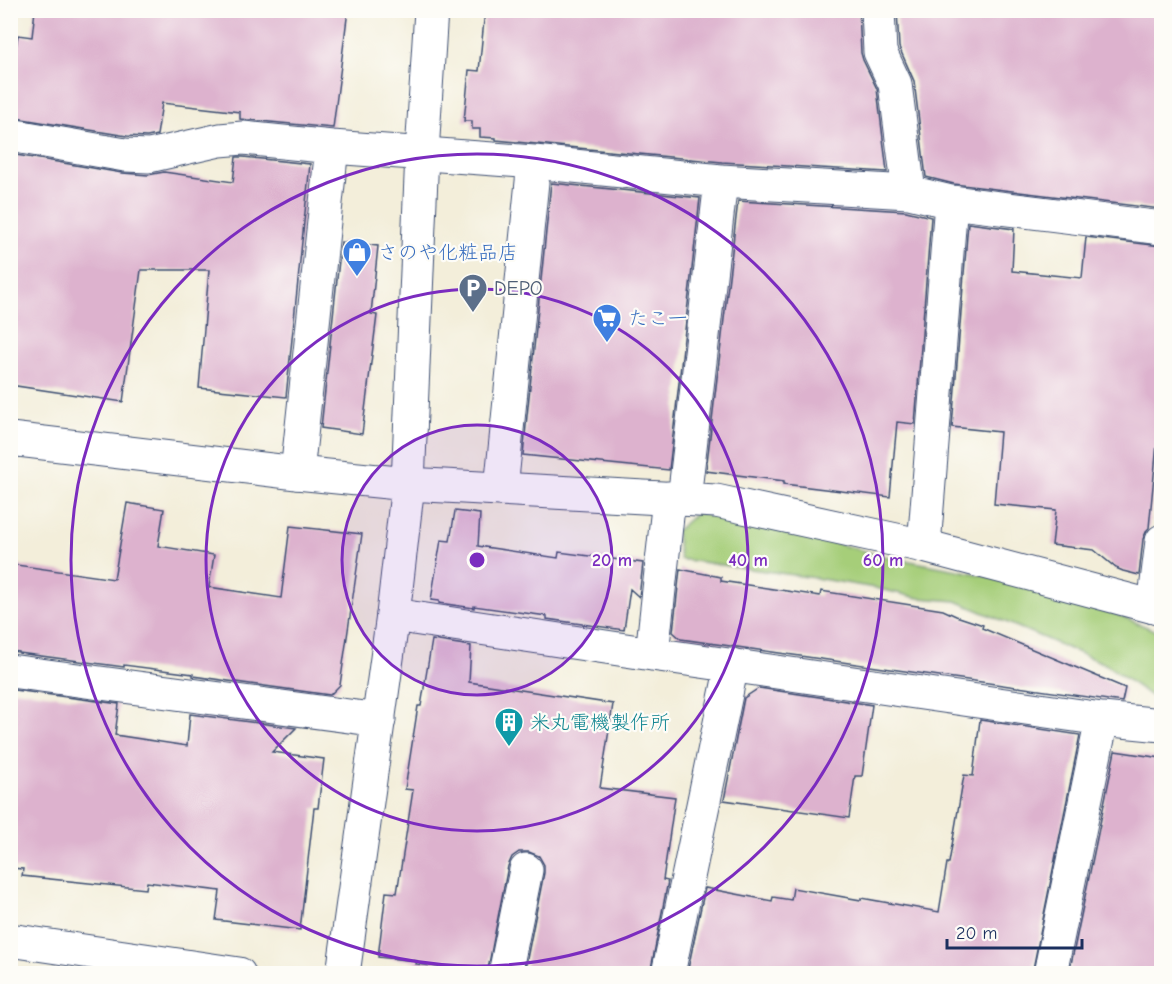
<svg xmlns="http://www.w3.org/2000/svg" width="1172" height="984" font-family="'Comic Neue','Klee One',sans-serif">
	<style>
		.green { fill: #a6ce79; stroke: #607e6c; stroke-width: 1.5 }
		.building { fill: #ddb2ce }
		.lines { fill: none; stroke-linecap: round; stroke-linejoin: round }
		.minor-casing { stroke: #3b4c71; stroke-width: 35 }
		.tertiary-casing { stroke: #3b4c71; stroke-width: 35 }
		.minor { stroke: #fff; stroke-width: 33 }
		.tertiary { stroke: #fff; stroke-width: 33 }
		.ring { fill: none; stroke: #7b2cbf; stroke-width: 3 }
		.labels { text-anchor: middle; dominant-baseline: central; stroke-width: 4.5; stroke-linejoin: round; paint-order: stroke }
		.shop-label { font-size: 20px; fill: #366cbe; stroke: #fdfcf7; text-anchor: start }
		.service-label { font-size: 20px; fill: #4e5e75; stroke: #fdfcf7; text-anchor: start }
		.culture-label { font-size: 20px; fill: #0d838f; stroke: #fdfcf7; text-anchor: start }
		.centre { fill: #7b2cbf; stroke: #fdfcf7; stroke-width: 3 }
		.ring-label { font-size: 18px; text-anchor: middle; font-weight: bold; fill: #7b2cbf; stroke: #fdfcf7; stroke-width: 4.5; stroke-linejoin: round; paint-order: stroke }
	</style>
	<rect width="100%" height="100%" fill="#fdfcf7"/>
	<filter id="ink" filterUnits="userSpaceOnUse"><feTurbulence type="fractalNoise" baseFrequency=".0167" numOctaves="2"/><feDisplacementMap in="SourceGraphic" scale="12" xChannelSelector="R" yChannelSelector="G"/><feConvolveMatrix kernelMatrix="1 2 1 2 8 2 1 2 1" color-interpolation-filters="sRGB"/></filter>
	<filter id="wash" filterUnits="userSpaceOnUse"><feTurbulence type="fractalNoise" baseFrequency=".008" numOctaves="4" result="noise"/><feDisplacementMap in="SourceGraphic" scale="24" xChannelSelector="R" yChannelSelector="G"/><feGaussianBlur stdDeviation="1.35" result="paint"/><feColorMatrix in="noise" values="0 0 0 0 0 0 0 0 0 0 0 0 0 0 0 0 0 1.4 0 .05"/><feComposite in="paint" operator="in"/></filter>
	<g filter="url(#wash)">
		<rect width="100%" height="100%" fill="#f3eeda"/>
		<!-- green -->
		<path class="green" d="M696 513 814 537 878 555 978 574 1083 600 1161 633V703L1105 664 956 601 919 598 875 588 815 578 680 559 676 531Z"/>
		<g id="blocks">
			<!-- building -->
			<path class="building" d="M35 10H348L333 128 240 119V112L162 103 157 135 147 137 127 136 10 117V82L18 35 32 37Z
				M485 10H742V14L859 10 861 53 863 60 877 89 887 172 722 162 496 140V138L480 137V129H472V121H464L469 70 479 71Z
				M897 10H1161V209L954 184 926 177 914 81 899 47Z
				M10 154 122 173 148 175 164 172 233 182 236 157H243L310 164 286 397 199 388 209 270H141L123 402 10 385Z
				M551 183 700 198 669 470 523 455Z
				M738 201 906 211 931 217 915 424 897 422 890 497 784 484V481L706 471Z
				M968 223 1014 229 1012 271 1082 278 1086 237 1161 246V379L1158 433 1149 528 1147 530 1143 539 1139 575 1123 571 1116 568 1094 550 1052 545 1056 510 994 504 1000 432 952 427Z
				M341 242 378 246 371 314 377 315 362 434 321 428Z
				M127 503 164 509 158 546 214 555 209 587 281 598 290 526 362 534 340 685 330 695 193 676V674L124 665V667L19 653V652L10 651V564L114 579Z
				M455 511 480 514 478 546 558 558 559 552 643 563 639 597 630 589 624 630 547 619V616L474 606V608L439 603V601L431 600 441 540 450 541Z
				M680 569 721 577V581L820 596 821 591 943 610 956 616 983 625 982 628 1125 688 1122 702 681 639 673 632Z
				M432 640 471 646 469 682 613 704 600 788 675 797 663 880 668 881 650 974H524L544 873V865L539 856 529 852H519L512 857 508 866 487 974 416 964 417 961 378 957 386 892 397 893 413 790 405 789 418 706H421Z
				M759 688 872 705 862 776H855L849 818 724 800 744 698Z
				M14 690 119 704 115 735 187 746 190 714 296 728 272 752 324 759 318 808H314L300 930 216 920 220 891 147 882 146 889 22 876 23 869 10 868V713Z
				M980 720 1080 735 1032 974H687L705 888 772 901 773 897 791 900 793 888 861 900V898L939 912 947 863H949L964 775 973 776Z
				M1115 751 1161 758V974H1069Z"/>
		</g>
	</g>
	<g filter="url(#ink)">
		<use href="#blocks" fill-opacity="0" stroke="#3b4c71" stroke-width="1.5"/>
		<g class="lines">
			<!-- minor casing -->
			<g class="minor-casing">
				<path id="minor" d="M878 10 880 52 895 84 909 192
					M10 135 125 155 149 156 220 140 243 138 332 147 534 162 721 181 909 192 951 202 1162 228
					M297 473 332 147
					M501 489 534 162
					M684 499 721 181
					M924 546 951 202
					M1154 607 1162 541
					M393 615 652 654 1102 719 1162 725
					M652 654 669 498
					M10 671 379 720
					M10 940 239 974
					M505 974 526 870
					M668 974 732 665
					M1050 974 1102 719"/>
			</g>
			<!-- tertiary casing -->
			<g class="tertiary-casing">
				<path id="tertiary" d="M10 439 297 473 408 484 716 501 924 546 1162 609
					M343 974 393 615 408 484 422 153 431 10"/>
			</g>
			<!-- minor -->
			<use href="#minor" class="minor"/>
			<!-- tertiary -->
			<use href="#tertiary" class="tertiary"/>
		</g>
	</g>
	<!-- distance rings -->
	<circle cx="477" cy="560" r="135" fill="#7b2cbf" fill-opacity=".12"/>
	<g class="ring">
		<circle cx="477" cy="560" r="135"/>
		<circle cx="477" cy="560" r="271"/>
		<circle cx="477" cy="560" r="406"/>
	</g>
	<!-- icons -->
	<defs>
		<g id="shop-pin" transform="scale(1.5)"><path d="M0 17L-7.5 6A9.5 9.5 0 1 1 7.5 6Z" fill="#3f7fe0" stroke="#fdfcf7"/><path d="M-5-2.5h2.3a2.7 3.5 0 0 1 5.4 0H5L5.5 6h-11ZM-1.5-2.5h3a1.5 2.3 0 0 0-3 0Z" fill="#fff"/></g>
		<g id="parking-pin" transform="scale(1.5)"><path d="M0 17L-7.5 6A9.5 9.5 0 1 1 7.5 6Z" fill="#5c6f8a" stroke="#fdfcf7"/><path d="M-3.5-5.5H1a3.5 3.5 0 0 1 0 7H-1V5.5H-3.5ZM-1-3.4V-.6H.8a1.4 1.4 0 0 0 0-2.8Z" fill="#fff"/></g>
		<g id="supermarket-pin" transform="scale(1.5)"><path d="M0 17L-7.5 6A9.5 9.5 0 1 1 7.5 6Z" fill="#3f7fe0" stroke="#fdfcf7"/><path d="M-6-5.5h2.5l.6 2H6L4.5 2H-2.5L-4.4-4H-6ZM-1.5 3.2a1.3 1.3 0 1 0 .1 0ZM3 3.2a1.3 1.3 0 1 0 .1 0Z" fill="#fff"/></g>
		<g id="building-pin" transform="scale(1.5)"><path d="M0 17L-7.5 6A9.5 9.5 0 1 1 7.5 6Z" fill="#0f9aa8" stroke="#fdfcf7"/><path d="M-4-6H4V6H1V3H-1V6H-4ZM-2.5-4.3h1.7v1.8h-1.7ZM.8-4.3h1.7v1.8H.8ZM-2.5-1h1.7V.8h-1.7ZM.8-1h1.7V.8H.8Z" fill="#fff"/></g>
	</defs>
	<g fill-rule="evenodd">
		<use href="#shop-pin" x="357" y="252"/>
		<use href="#parking-pin" x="473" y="288"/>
		<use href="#supermarket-pin" x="607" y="318"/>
		<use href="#building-pin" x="509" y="722"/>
	</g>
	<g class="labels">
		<!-- shop labels -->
		<g class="shop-label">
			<text x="378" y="252">さのや化粧品店</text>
			<text x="628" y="318">たこ一</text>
		</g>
		<!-- service labels -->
		<g class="service-label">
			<text x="494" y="288">DEPO</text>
		</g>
		<!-- culture labels -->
		<g class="culture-label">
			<text x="530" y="722">米丸電機製作所</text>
		</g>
	</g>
	<circle cx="477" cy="560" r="9" class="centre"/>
	<g class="ring-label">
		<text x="612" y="566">20 m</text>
		<text x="748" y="566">40 m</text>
		<text x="883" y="566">60 m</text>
	</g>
	<!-- margin -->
	<rect width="1172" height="984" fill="none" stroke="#fdfcf7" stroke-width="36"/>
	<!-- scale -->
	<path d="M947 939v9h135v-9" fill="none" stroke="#1b2f5e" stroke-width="3"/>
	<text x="956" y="939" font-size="18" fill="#1b2f5e" stroke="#fdfcf7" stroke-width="4.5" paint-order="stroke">20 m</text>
</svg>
